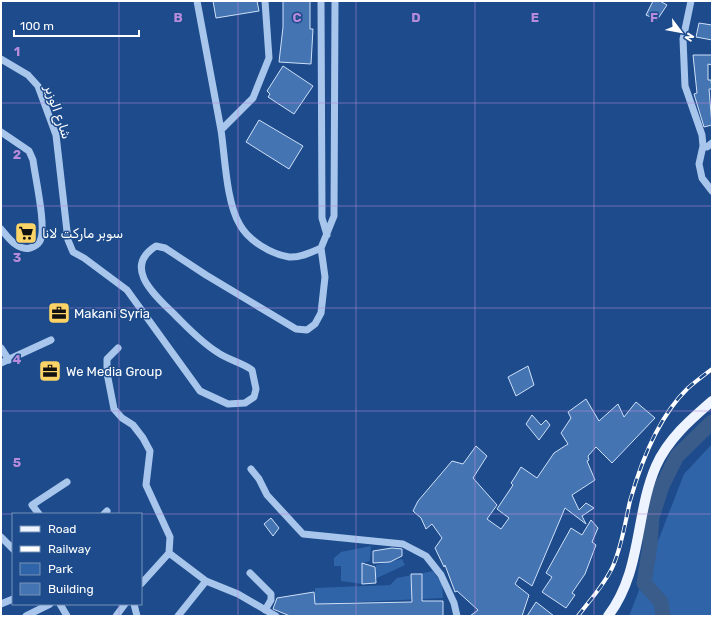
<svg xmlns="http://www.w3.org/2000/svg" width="713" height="617" font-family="Rubik,Cairo,sans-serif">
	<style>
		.green { fill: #3064a8 }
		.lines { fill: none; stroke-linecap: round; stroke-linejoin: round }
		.river { stroke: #3a5c8a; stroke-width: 15 }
		.building { fill: #4574b2; stroke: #cee0f9 }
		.minor { stroke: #a8c6ec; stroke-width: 7 }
		.major { stroke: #eef4ff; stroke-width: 10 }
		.rail-casing { stroke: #fff; stroke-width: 4 }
		.rail { stroke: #1d4b8b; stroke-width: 2.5; stroke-dasharray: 8; stroke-linecap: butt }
		.grid { fill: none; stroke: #b68bdc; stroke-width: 1; stroke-opacity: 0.55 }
		.labels { text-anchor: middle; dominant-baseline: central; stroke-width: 3; stroke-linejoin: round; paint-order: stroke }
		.street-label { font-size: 13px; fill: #fff; stroke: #1d4b8b }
		.poi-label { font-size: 13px; fill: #fff; stroke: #1d4b8b; text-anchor: start }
		.grid-label { font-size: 13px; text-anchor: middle; font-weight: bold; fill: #b68bdc; stroke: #1d4b8b; stroke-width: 3; stroke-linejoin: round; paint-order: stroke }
	</style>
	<rect width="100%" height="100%" fill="#1d4b8b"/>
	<!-- green -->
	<path class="green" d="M712 444V616H629L684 474Z
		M371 546 370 561 362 563V584L341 581V566H334V558L341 552Z
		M402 559 405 565 375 579 376 565Z
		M433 571 442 584 443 598 315 604V588L390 585 397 578Z"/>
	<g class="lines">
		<!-- river -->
		<path class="river" d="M663 616 661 602 644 583 650 545 652 517 662 486 677 456 712 422"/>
	</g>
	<!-- building -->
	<path class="building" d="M213 1H257L259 11 216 18Z
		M283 1H310V29H313L311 64 279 62 283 27Z
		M653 1H660L667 5 657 20 646 15Z
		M699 23 712 25V40L696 37Z
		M693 55H712V65L708 64V80H711L712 89H709L712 125 704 127 694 94 697 93Z
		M283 66 313 86 294 114 268 97 270 94 267 91Z
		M259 120 303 146 289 169 246 142Z
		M528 366 534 385 516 396 508 377Z
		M586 399 599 421 618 404 624 417 636 402 655 418 612 463 596 447 588 456 589 460 587 461 595 480 572 495 579 510 586 503 594 508 582 516 586 524 565 508 532 586 519 577 515 584 529 595 522 616H470L478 610 457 591 455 592 445 565 444 567 435 548 442 538 432 524 426 529 421 518 413 511 418 501 452 461 463 464 476 446 487 456 473 478 497 505 487 519 501 529 509 518 497 509 513 485 511 483 515 477 521 467 537 478 554 453 568 444 561 433 571 418 568 412Z
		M532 415 541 425 546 420 550 425 539 440 526 424Z
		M271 518 279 528 273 536 264 524Z
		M591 520 598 528 592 542 596 545 585 574 572 593 575 595 566 608 542 592 552 577 546 573 571 528 582 535Z
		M392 548 402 549V556L390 562 373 563V551Z
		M362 563 375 567 376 583 362 584Z
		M411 574H422V601H443V616H290L273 609 277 598 314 592 315 604 412 602Z
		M536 602 554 616H527Z"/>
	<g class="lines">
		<!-- minor -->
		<path class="minor" d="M197 1C205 44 213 87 221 130 225 156 226 202 240 225 249 241 271 254 289 257 300 258 312 252 321 248
			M321 1 322 218 327 235
			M691 1 683 39 685 86 702 135 703 146 699 164 702 178 712 191
			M1 59 28 75 38 86 56 135 68 240 73 252 84 258 127 290 200 391 228 404 245 403 254 397 256 389 252 370C241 362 228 360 217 352 201 342 189 329 176 316 157 297 121 268 156 246L165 248 206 275 296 329 307 330 315 324 321 313 325 277 321 248 334 216 335 1
			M221 130 253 98 269 58 265 1
			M1 132 29 151 33 160C35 177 47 228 40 241 37 246 34 247 30 248 17 251 8 237 1 229
			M703 146 707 147 712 143
			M1 348 9 360
			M118 348 107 359V373L114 409 122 418 133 425 143 438 150 451 146 485 170 537 169 553 206 581 238 594 276 616
			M1 363 51 340
			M251 469 259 479 267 495 303 534 403 544 426 556 441 575 454 603 457 616
			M39 514 32 505 67 482
			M104 514 107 511
			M1 537 13 549
			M250 573 271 594V600L265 610
			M141 584 169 553
			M1 604 13 599
			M60 604 67 616
			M134 604 137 616
			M26 616 50 604
			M116 616 125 604
			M178 616 206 581"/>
		<!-- major -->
		<path class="major" d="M608 616C642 572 635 514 656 466 668 439 690 420 712 401"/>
		<!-- rail casing -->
		<g class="rail-casing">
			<path id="rail" d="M578 616C590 600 605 584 613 566 622 545 625 523 630 501 641 462 658 417 688 388 696 381 704 375 712 369"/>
		</g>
		<!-- rail -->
		<use href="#rail" class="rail"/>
	</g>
	<!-- grid -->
	<path class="grid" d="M119 1V514M238 1V616M356 1V616M475 1V616M594 1V616M1 103H712M1 206H712M1 308H712M1 411H712M1 514H13M141 514H712M119 604V616"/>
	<!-- icons -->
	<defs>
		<g id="supermarket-square" transform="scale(1.15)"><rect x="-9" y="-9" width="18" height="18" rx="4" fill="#fcd367" stroke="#1d4b8b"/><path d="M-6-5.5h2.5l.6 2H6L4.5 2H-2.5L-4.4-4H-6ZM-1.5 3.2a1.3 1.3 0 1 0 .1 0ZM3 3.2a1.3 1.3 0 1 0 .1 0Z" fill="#111"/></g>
		<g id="office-square" transform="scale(1.15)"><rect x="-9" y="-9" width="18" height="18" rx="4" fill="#fcd367" stroke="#1d4b8b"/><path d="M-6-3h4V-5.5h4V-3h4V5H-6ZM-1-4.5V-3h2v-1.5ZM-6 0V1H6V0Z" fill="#111"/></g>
	</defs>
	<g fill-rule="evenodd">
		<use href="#supermarket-square" x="26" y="233"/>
		<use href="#office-square" x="59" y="313"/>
		<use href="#office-square" x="50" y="371"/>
	</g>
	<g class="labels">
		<!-- street labels -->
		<g class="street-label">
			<text transform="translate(58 112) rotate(71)">شارع الوزير</text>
		</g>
		<!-- poi labels -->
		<g class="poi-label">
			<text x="42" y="233">سوبر ماركت لانا</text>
			<text x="74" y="313">Makani Syria</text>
			<text x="66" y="371">We Media Group</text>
		</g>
	</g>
	<g class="grid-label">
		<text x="178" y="22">B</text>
		<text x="297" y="22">C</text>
		<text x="416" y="22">D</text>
		<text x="535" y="22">E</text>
		<text x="654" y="22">F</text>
		<text x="17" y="56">1</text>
		<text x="17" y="159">2</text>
		<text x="17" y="262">3</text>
		<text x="17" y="364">4</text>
		<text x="17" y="467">5</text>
	</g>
	<!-- border -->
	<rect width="713" height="617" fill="none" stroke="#ffffff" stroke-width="4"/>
	<!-- legend -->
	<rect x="12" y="513" width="130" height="92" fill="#1d4b8b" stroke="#7793b9"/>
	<rect x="20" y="526" width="20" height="6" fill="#eef4ff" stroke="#7793b9"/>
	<text x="48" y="533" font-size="12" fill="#ffffff">Road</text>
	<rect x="20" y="546" width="20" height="6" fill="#ffffff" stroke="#7793b9"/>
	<text x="48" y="553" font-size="12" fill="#ffffff">Railway</text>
	<rect x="20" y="563" width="20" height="12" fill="#3064a8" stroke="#7793b9"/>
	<text x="48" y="573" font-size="12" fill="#ffffff">Park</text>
	<rect x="20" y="583" width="20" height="12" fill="#4574b2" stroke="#7793b9"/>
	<text x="48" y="593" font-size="12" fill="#ffffff">Building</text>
	<!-- north arrow -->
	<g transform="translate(681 32) rotate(122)" stroke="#1d4b8b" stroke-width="3" paint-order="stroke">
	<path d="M0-3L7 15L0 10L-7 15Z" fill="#ffffff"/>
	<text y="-6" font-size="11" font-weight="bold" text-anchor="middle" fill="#ffffff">N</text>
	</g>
	<!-- scale -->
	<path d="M14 30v6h125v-6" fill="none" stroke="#ffffff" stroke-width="2"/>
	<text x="20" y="30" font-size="12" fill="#ffffff" stroke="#1d4b8b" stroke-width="3" paint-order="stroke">100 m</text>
</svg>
